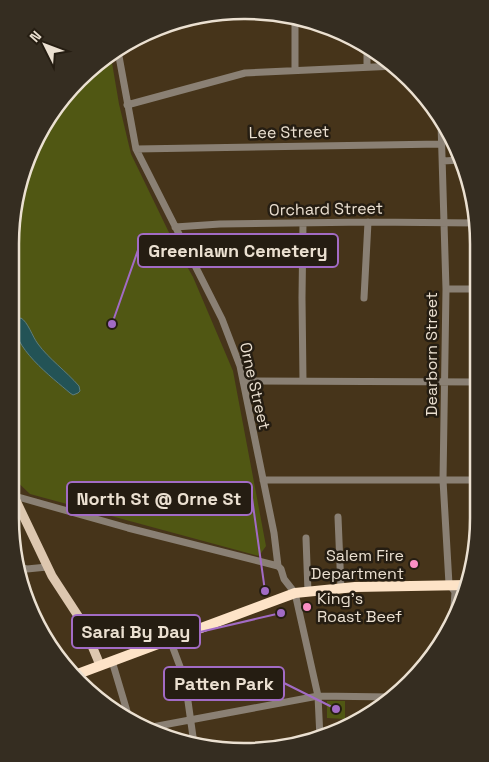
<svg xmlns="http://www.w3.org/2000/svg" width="489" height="762" font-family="'Space Grotesk',sans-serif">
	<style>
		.green { fill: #505713 }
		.water { fill: #235356; stroke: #5f7d7b }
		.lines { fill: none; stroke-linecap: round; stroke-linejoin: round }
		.minor { stroke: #8a8074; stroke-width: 7 }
		.major { stroke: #ddc7af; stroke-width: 9 }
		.highway { stroke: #fde3c7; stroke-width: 10 }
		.poi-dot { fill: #fb8fc5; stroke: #251d12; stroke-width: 2 }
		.labels { text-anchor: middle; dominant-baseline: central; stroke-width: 5; stroke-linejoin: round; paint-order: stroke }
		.street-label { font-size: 16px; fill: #ebe0d1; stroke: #251d12 }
		.poi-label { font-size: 16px; fill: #ebe0d1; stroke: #251d12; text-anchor: end }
		.rim { fill: none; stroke: #ebe0d1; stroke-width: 2.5 }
		.leader { fill: none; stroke: #a26bc5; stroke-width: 2 }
		.callout-dot { fill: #a26bc5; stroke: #251d12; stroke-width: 2 }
		.callout { fill: #251d12; stroke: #a26bc5; stroke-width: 2 }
		.callout-label { font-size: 18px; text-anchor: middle; font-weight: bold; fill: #ebe0d1 }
	</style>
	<rect width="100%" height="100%" fill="#46341a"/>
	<!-- green -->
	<path class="green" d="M111 57 119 104 131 154 176 247 193 277 233 371 266 546 259 556 30 494 10 475 12 214 34 141 68 90Z
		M327 701H345V719L327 718Z"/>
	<!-- water -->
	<path class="water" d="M21 318C28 322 32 336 38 344 49 359 66 371 79 386L80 391 78 393 73 395 70 393C54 379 8 345 16 320Z"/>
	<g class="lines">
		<!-- minor -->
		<path class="minor" d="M295 19V70
			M118 51 136 149 222 319 240 366 274 533 278 566 281 569 284 579 295 593 318 696 320 738
			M367 67V49
			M127 105 245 73 396 66
			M441 123 446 289 443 480 449 584 455 592 453 621
			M136 149 442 144
			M443 161 460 160
			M175 227 220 224 368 222 477 223
			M446 289H478
			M364 298 368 222
			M243 381 478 382
			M303 381 302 298 303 223
			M263 480H477
			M11 495 128 528 278 566
			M338 517 341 589
			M306 538 308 592
			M18 567 27 569 47 567
			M170 640 185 680 194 744
			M112 661 129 718
			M147 728 318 696 391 697"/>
		<!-- major -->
		<path class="major" d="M10 488 52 576 82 622 100 665"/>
		<!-- highway -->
		<path class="highway" d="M75 675 295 593 355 587 467 585"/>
	</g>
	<!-- markers -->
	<g class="poi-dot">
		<circle cx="414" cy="564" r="5"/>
		<circle cx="307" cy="607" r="5"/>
	</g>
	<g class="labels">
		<!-- street labels -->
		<g class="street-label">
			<text transform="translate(289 132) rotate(-1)">Lee Street</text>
			<text transform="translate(326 209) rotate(-1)">Orchard Street</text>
			<text transform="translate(431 354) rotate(-90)">Dearborn Street</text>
			<text transform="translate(255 386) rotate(77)">Orne Street</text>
		</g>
		<!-- poi labels -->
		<g class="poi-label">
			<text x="404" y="555">Salem Fire<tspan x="404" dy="18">Department</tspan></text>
			<text x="317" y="598" text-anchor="start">King's<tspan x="317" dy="18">Roast Beef</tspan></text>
		</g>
	</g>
	<!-- crop -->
	<path d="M0 0H489V762H0ZM244 19H245A225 225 0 0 1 470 244V518A225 225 0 0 1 245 743H244A225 225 0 0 1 19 518V244A225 225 0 0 1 244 19Z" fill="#352d21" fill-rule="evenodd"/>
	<path class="rim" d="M244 19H245A225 225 0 0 1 470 244V518A225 225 0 0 1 245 743H244A225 225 0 0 1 19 518V244A225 225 0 0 1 244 19Z"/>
	<!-- callouts -->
	<path class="leader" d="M112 324L138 250M265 591L252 498M281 613L200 632M336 709L284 683"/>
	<g class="callout-dot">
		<circle cx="112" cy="324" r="5"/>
		<circle cx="265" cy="591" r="5"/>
		<circle cx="281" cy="613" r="5"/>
		<circle cx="336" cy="709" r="5"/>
	</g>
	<g class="callout">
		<rect x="138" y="234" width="200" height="33" rx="5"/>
		<rect x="67" y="482" width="185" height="33" rx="5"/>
		<rect x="72" y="615" width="128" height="33" rx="5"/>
		<rect x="164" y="667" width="120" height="33" rx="5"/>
	</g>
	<g class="callout-label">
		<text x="238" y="257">Greenlawn Cemetery</text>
		<text x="159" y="505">North St @ Orne St</text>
		<text x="136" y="638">Sarai By Day</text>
		<text x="224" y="690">Patten Park</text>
	</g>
	<!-- north arrow -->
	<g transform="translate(45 45) rotate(312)" stroke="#251d12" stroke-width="4" paint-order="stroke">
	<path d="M0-4L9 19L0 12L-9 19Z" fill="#ebe0d1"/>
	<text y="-8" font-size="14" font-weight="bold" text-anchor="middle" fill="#ebe0d1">N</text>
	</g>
</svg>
